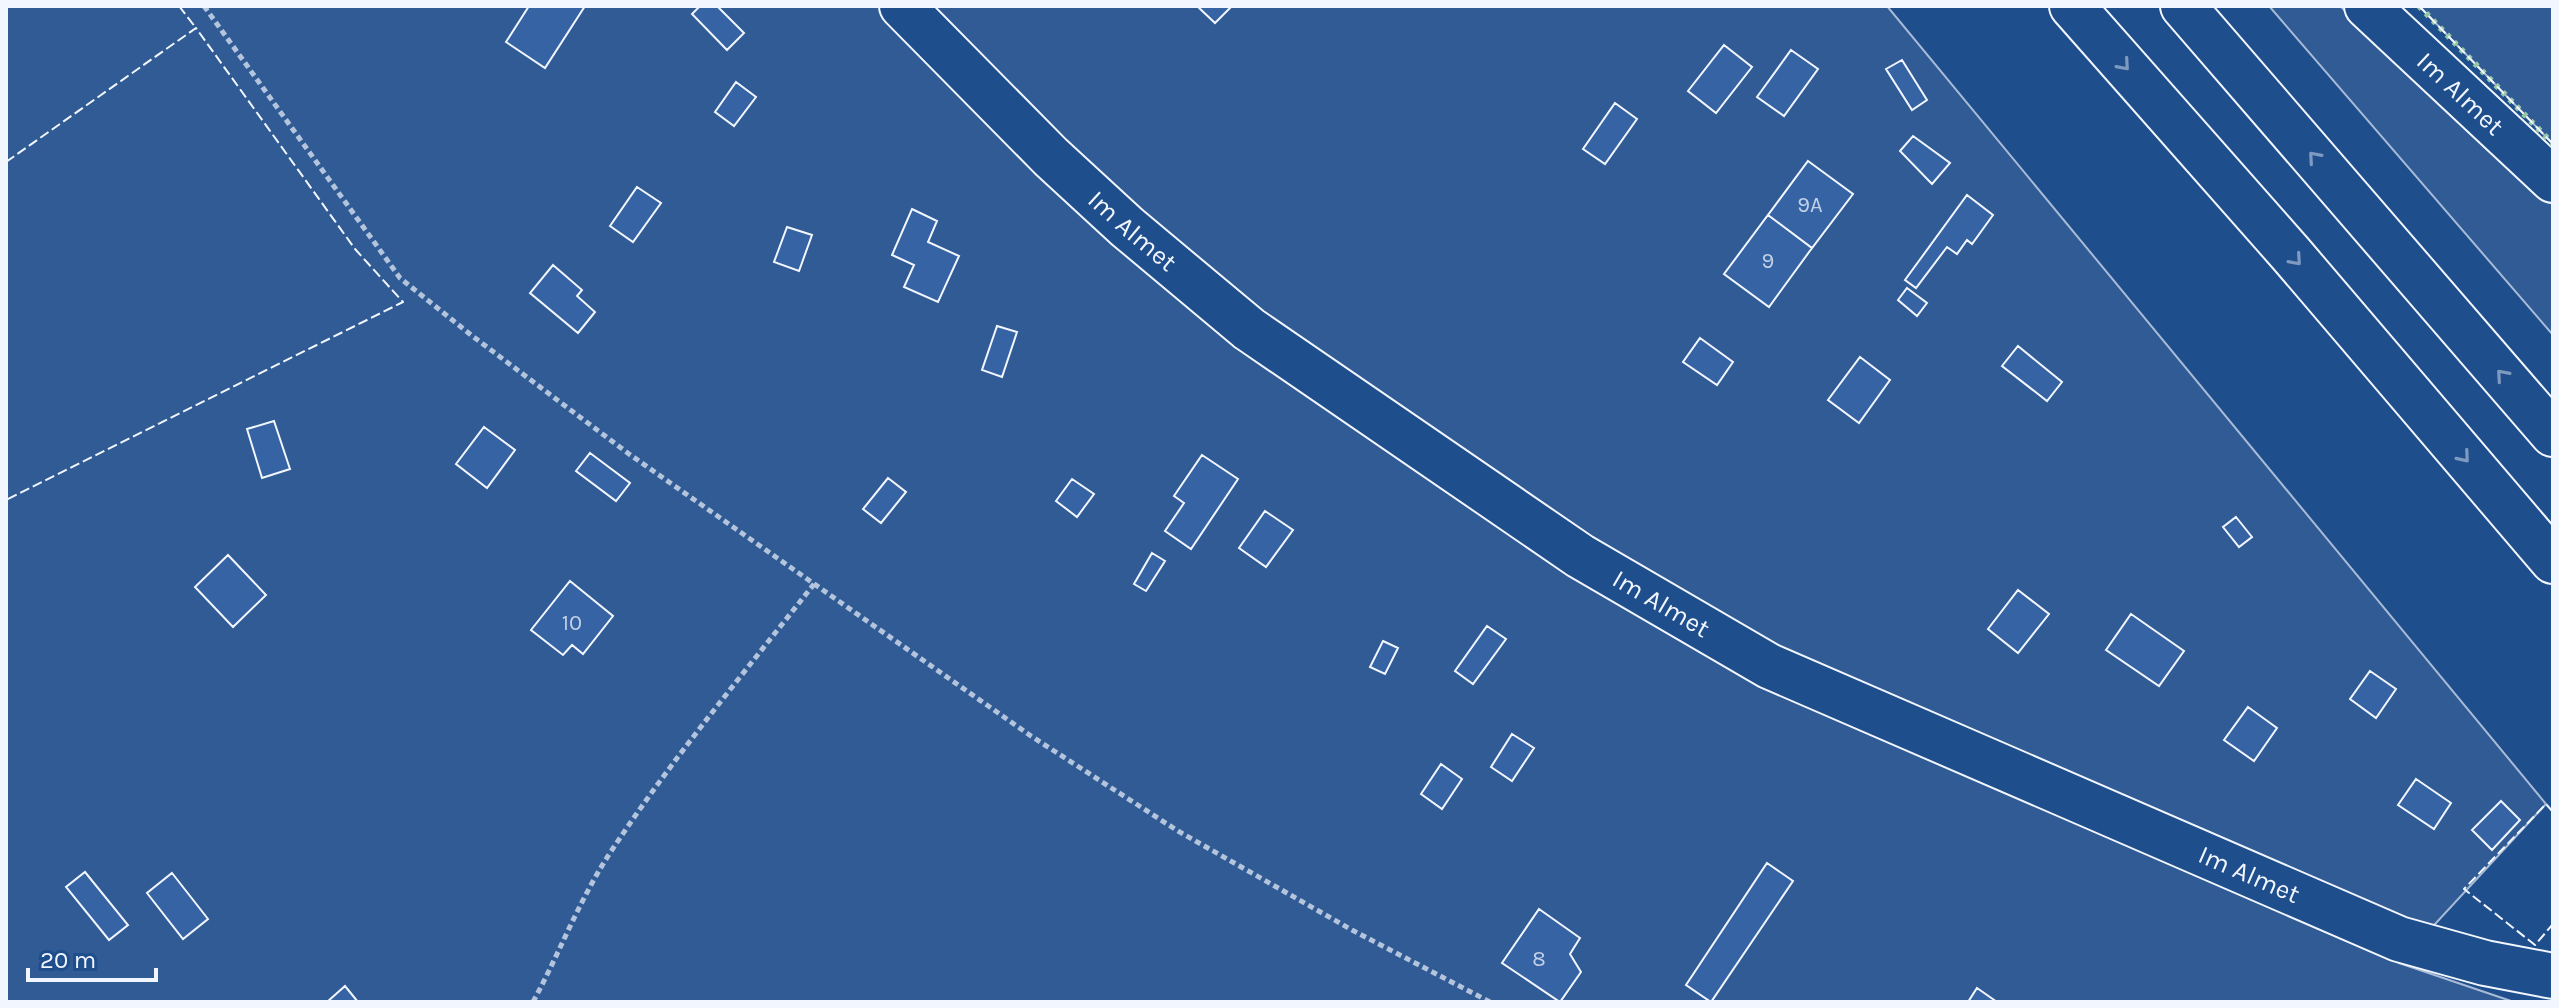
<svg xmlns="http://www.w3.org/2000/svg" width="2559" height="1008" font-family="Karla,sans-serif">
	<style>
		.built { fill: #305b95; stroke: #a8bbd7; stroke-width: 2 }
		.building { fill: #3563a3; stroke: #f2f6ff; stroke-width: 2 }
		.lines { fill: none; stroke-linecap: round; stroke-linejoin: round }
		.minor-casing { stroke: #f2f6ff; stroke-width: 48 }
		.highway-casing { stroke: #f2f6ff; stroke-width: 48 }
		.path { stroke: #b3c4dc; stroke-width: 5; stroke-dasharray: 6 4; stroke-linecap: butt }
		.minor { stroke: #1f4e8c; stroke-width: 44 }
		.highway { stroke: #1f4e8c; stroke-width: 44 }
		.hedge { stroke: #97c8a6; stroke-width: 6; stroke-dasharray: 4 6; stroke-linecap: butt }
		.fence { stroke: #f2f6ff; stroke-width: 2; stroke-dasharray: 10 4; stroke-linecap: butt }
		.oneway { stroke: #7e9ac0 }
		.labels { text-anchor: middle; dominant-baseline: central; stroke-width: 6; stroke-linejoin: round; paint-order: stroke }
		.number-label { font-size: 22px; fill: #c3d1e8 }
		.street-label { font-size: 26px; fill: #f2f6ff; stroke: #1f4e8c }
	</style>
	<rect width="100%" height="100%" fill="#1f4e8c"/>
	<!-- built -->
	<path class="built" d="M6 6H1887L2546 804 2399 963 2514 1002H6Z
		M2269 6H2340L2553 201V335Z
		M2419 6H2553V144Z"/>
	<!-- building -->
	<path class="building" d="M529 6H585L545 68 506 42Z
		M700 6H717L744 33 727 50 692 14Z
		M1197 6H1232L1215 23Z
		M1724 45 1752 67 1716 113 1688 91Z
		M1791 50 1818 69 1784 116 1757 97Z
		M1902 60 1927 100 1912 110 1886 69Z
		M736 82 756 97 734 126 715 112Z
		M1615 103 1637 119 1605 164 1583 149Z
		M1913 136 1950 163 1932 184 1900 151Z
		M1808 161 1853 194 1812 248 1768 215Z
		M637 187 661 203 633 242 610 226Z
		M1967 195 1993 215 1972 244 1967 240 1957 254 1947 247 1916 288 1905 280Z
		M912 209 937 221 928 242 959 256 938 302 904 287 914 265 892 255Z
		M1768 215 1812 248 1769 307 1724 274Z
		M787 227 812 235 799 271 774 262Z
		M553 265 582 290 577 296 595 312 578 333 530 293Z
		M1907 288 1927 303 1917 316 1898 300Z
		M997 326 1017 332 1002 377 982 370Z
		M1700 338 1733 362 1717 385 1683 362Z
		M2018 346 2062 382 2047 401 2002 366Z
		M1860 357 1890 380 1859 423 1828 400Z
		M274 421 290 469 262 478 247 429Z
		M484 427 515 450 487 488 456 464Z
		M590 453 630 483 616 501 576 471Z
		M1202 455 1238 479 1191 549 1165 531 1184 503 1174 496Z
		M888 478 906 492 881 523 863 509Z
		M1072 479 1094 494 1077 517 1056 501Z
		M1265 511 1293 530 1266 567 1239 548Z
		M2236 517 2252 537 2239 547 2223 527Z
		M1152 553 1165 561 1146 591 1134 584Z
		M228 555 266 595 233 627 195 587Z
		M570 581 613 616 583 654 572 645 563 655 531 630Z
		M2018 590 2049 614 2018 653 1988 629Z
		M2131 614 2184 651 2159 686 2106 650Z
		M1487 626 1506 639 1473 684 1455 671Z
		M1383 641 1398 648 1385 674 1370 667Z
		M2370 671 2396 689 2376 718 2350 699Z
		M2248 707 2277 728 2254 761 2224 740Z
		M1512 734 1534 748 1512 781 1491 767Z
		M1441 764 1462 779 1442 809 1421 794Z
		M2416 779 2451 803 2434 829 2398 805Z
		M2501 801 2520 820 2492 850 2472 830Z
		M1767 863 1793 881 1711 1002 1686 985Z
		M85 872 128 925 109 940 66 887Z
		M172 873 208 919 183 939 147 893Z
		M1539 909 1580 938 1570 954 1581 972 1560 1002 1502 963Z
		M345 986 358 1002H327Z
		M1977 988 1997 1002H1968Z"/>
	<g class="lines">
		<!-- minor casing -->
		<g class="minor-casing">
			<g id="minor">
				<path id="s1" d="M902 6 1051 157 1127 227 1249 329 1580 556 1769 666 2399 939 2485 963 2553 976"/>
				<path id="s2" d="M2367 6 2553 180"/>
			</g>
		</g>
		<!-- highway casing -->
		<g class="highway-casing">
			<path id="highway" d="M2072 6 2291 254 2553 561
				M2183 6 2553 434"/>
		</g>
		<!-- path -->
		<path class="path" d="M204 6 400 278 471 335 629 454 1031 736 1178 831 1352 930 1490 1002
			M533 1002C559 954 578 903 608 856 670 761 744 673 814 584"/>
		<!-- minor -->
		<use href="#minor" class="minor"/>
		<!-- highway -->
		<use href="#highway" class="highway"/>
		<!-- hedge -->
		<path class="hedge" d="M2419 6 2553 144"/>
		<!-- fence -->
		<path class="fence" d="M179 6 196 28
			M2419 6 2553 144
			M6 162 196 28 355 249 403 302 6 500
			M2553 812 2546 804 2464 889 2535 945 2553 924"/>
	</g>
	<!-- one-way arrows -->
	<defs><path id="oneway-chevron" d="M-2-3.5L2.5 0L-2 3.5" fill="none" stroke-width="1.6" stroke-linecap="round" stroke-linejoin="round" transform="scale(2)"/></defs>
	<g class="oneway">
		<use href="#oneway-chevron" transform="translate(2124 65) rotate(49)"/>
		<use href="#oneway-chevron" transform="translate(2314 157) rotate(-131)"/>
		<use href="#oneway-chevron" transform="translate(2296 260) rotate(49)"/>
		<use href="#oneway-chevron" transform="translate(2502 375) rotate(-131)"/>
		<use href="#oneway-chevron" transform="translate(2464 457) rotate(50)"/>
	</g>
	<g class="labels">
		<!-- number labels -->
		<g class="number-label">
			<text x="1810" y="205">9A</text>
			<text x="1768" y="261">9</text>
			<text x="572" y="623">10</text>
			<text x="1539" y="959">8</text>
		</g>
		<!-- street labels -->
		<g class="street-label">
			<text stroke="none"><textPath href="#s2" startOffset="128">Im Almet</textPath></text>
			<text stroke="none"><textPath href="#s1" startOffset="322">Im Almet</textPath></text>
			<text stroke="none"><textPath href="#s1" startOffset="970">Im Almet</textPath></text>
			<text stroke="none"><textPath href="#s1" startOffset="1618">Im Almet</textPath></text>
		</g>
	</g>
	<!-- border -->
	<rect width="2559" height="1008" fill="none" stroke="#f2f6ff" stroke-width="16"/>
	<!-- scale -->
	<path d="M28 968v12h128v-12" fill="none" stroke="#f2f6ff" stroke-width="4"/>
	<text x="40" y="968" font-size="24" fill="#f2f6ff" stroke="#1f4e8c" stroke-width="6" paint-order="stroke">20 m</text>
</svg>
